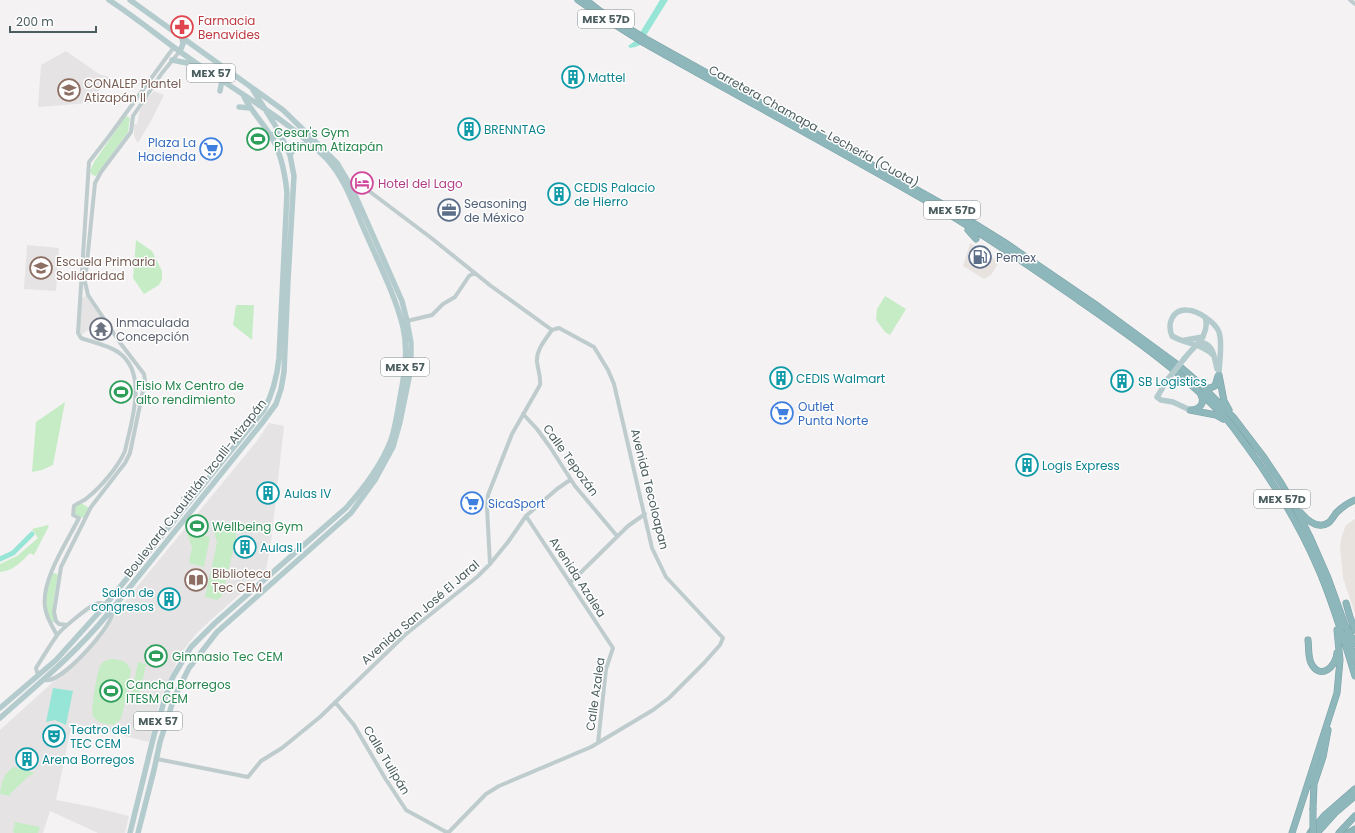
<svg xmlns="http://www.w3.org/2000/svg" width="1355" height="833" font-family="Poppins,sans-serif">
	<style>
		.commercial { fill: #e9e3e0 }
		.education { fill: #e5e3e4 }
		.green { fill: #c6ecc6 }
		.water { fill: #97e5d6 }
		.lines { fill: none; stroke-linecap: round; stroke-linejoin: round }
		.river { stroke: #97e5d6; stroke-width: 5 }
		.highway-casing { stroke: #7aa2a7; stroke-width: 7 }
		.minor { stroke: #bfcccd; stroke-width: 4 }
		.major { stroke: #b4cbce; stroke-width: 5.5 }
		.highway { stroke: #8eb7bc; stroke-width: 6 }
		.highway-bridge-casing { stroke: #7aa2a7; stroke-width: 7; stroke-linecap: butt }
		.major-bridge { stroke: #b4cbce; stroke-width: 5.5 }
		.highway-bridge { stroke: #8eb7bc; stroke-width: 6 }
		.labels { text-anchor: middle; dominant-baseline: central; stroke-width: 3; stroke-linejoin: round; paint-order: stroke }
		.shield { fill: #fff; stroke: #818e8e; stroke-width: 1 }
		.shield-label { font-size: 11px; font-weight: bold; fill: #4b5d5e }
		.health-label { font-size: 12px; fill: #be3a42; stroke: #fff; text-anchor: start }
		.culture-label { font-size: 12px; fill: #0d838f; stroke: #fff; text-anchor: start }
		.education-label { font-size: 12px; fill: #785e54; stroke: #fff; text-anchor: start }
		.street-label { font-size: 12px; fill: #4b5d5e; stroke: #fff }
		.leisure-label { font-size: 12px; fill: #27864d; stroke: #fff; text-anchor: start }
		.shop-label { font-size: 12px; fill: #366cbe; stroke: #fff; text-anchor: start }
		.hotel-label { font-size: 12px; fill: #b23c85; stroke: #fff; text-anchor: start }
		.service-label { font-size: 12px; fill: #4e5e75; stroke: #fff; text-anchor: start }
		.worship-label { font-size: 12px; fill: #5b616d; stroke: #fff; text-anchor: start }
	</style>
	<rect width="100%" height="100%" fill="#f4f2f3"/>
	<!-- commercial -->
	<path class="commercial" d="M970 243 999 262 991 275 984 279 963 266Z
		M1355 519V614L1343 578 1340 546 1342 535 1346 525Z"/>
	<!-- education -->
	<path class="education" d="M66 51 99 74 109 77 90 103 38 107 41 65Z
		M154 91 164 95 152 119 138 143 134 136V124H137L140 110 146 100Z
		M27 245 59 248 56 291 24 289Z
		M87 296 103 320 81 335 79 333 81 298Z
		M269 423 284 426 271 542 266 571 212 619 196 634 188 644 179 657 162 694 149 742 72 723 56 800 93 807 129 816 125 833H98L50 811 43 833H0V730L54 681 70 668 257 441Z"/>
	<!-- green -->
	<path class="green" d="M126 116 130 118 128 132 96 176 92 175 90 171 94 162Z
		M136 240 152 251 162 271V279L159 285 144 294 133 278Z
		M885 296 906 309 890 335 885 332 876 320 877 309Z
		M236 305H254L252 340 233 325Z
		M65 402 53 465 42 470 32 472 36 422Z
		M81 503 89 508 85 518 78 517 74 513 76 506Z
		M212 523 236 527V539L222 596 217 600 205 597 217 543Z
		M48 525 49 526 34 555 30 553C21 562 13 571 0 572V564L17 556 38 538 32 529Z
		M191 528 193 534 210 537 204 567 189 563 192 547C190 543 190 539 187 535Z
		M56 573 58 576C56 588 50 610 55 621L52 623 45 606 46 593 52 574Z
		M110 659C120 659 128 661 131 671L122 716 120 720 113 725C105 724 97 723 93 716 90 711 97 673 100 666 102 662 106 660 110 659Z
		M138 662 146 664 140 695 132 693Z
		M13 767 35 773 29 776 11 793 10 796 0 794C1 782 4 774 13 767Z
		M15 822 40 827 38 833H14L13 831Z"/>
	<!-- water -->
	<path class="water" d="M660 0H668L640 45 635 47 630 48 628 46 635 41Z
		M53 688 73 691 66 725 55 720 46 722Z"/>
	<g class="lines">
		<!-- river -->
		<path class="river" d="M0 559 13 553 32 534"/>
		<!-- highway casing -->
		<g class="highway-casing">
			<path id="highway" d="M578 0 598 14 644 43C743 99 844 153 942 210 987 237 1031 267 1074 297 1126 333 1186 374 1228 421 1234 428 1240 437 1246 445 1274 483 1299 524 1318 568 1333 602 1344 640 1355 676
				M586 0 600 11 646 39 946 206 1004 242 1099 307 1178 365 1200 384 1234 418 1263 456 1281 483 1294 505 1310 537 1328 578 1345 625 1355 643
				M968 230 976 239
				M1219 375 1224 401 1229 410
				M1204 388H1210L1215 386 1218 376
				M1190 410 1216 415 1223 419
				M1192 410C1200 409 1205 403 1201 395
				M1301 513C1307 520 1317 530 1328 523 1331 521 1334 516 1336 513 1342 507 1348 503 1355 500
				M1346 603 1350 617 1355 630
				M1346 634 1355 659
				M1308 640C1309 648 1308 657 1311 663 1320 681 1336 667 1337 653
				M1313 808 1314 784 1323 757 1328 730
				M1292 833 1337 693 1340 660 1337 630
				M1310 833 1324 816 1355 789
				M1317 833 1336 812 1355 796
				M1339 833 1355 816
				M1348 833 1355 829"/>
		</g>
		<!-- minor -->
		<path class="minor" d="M1350 0 1355 4
			M357 182 430 237 491 286 552 330
			M407 321 432 315 443 304 455 297 469 276 474 273
			M523 414 537 429 550 447 575 486 617 536
			M526 516 613 648 606 669 598 743
			M490 564 487 508 488 495 512 434 540 385C541 377 538 370 537 362 536 350 545 340 552 330
			M570 583 628 526 645 514
			M67 625 59 624 56 621 54 612 61 567 91 507 125 463 130 453 145 381 144 374 121 344 88 295 85 282 95 183 101 172 131 132 133 116 162 73 180 51
			M57 635C52 626 46 617 45 607 41 580 67 542 79 518L73 515 74 506C78 502 83 502 87 498 101 487 118 467 125 451 131 422 149 373 118 352 108 345 92 342 81 338L78 333 89 162 110 135 174 47
			M37 672 36 668C43 657 50 645 58 634 63 628 89 606 96 604 100 602 105 603 108 606 110 608 112 610 112 614 110 629 60 685 44 680
			M335 702 354 725 385 778 406 810 448 833
			M157 759 248 777 261 761 282 748 320 717 406 634 477 577 490 564 508 542 526 516 557 489 570 480
			M448 833 486 794 499 786 591 747 653 710 669 698 704 663 720 645 723 638 666 577 652 548 614 384 608 370 594 347 559 328 552 330"/>
		<!-- major -->
		<path class="major" d="M109 0C141 21 170 46 202 67 244 96 290 122 326 158 346 179 355 210 367 236 380 266 395 295 403 327 408 349 405 371 401 392 398 408 396 425 391 440 381 466 364 488 346 508L215 623 191 647 174 675 169 685 154 735 130 833
			M130 0 283 110 322 148 337 163 353 190 402 301 407 321 411 343V355L409 378 400 422 393 447 375 480 351 513 217 632 189 668 174 698 160 742 154 770 138 833
			M180 51 183 44 182 38
			M172 60 197 65
			M220 91C222 81 221 75 232 73
			M239 107 250 108
			M269 134 278 136 295 132
			M290 155 297 145 309 143
			M1185 340 1203 337
			M1199 342C1214 343 1214 357 1217 369
			M1214 356C1203 344 1186 344 1172 336 1167 324 1172 309 1187 310 1197 310 1215 322 1219 332 1223 345 1219 361 1219 375
			M1184 359C1194 346 1211 335 1205 317
			M1168 379 1157 397 1161 400 1173 402 1190 410
			M184 498 194 493
			M107 603 264 410C273 393 277 377 279 358L287 193C285 172 281 151 269 133 261 121 251 110 244 97
			M113 608 262 423 276 404 281 389 284 372 288 280 294 176 290 155 285 144 275 125 253 90
			M0 708 56 660 102 609
			M0 718C37 685 76 653 107 615"/>
		<!-- highway -->
		<use href="#highway" class="highway"/>
		<!-- highway-bridge casing -->
		<g class="highway-bridge-casing">
			<path id="highway-bridge" d="M1313 808V833"/>
		</g>
		<!-- major-bridge -->
		<path class="major-bridge" d="M1168 379 1184 359
			M102 609 107 603
			M107 615 113 608"/>
		<!-- highway-bridge -->
		<use href="#highway-bridge" class="highway-bridge"/>
	</g>
	<!-- icons -->
	<defs>
		<g id="pharmacy-ring" transform="scale(1.15)"><circle r="9.5" fill="#fff" stroke="#e0444e" stroke-width="1.5"/><path d="M-2-6h4v4h4v4h-4v4h-4v-4h-4v-4h4Z" fill="#e0444e"/></g>
		<g id="building-ring" transform="scale(1.15)"><circle r="9.5" fill="#fff" stroke="#0f9aa8" stroke-width="1.5"/><path d="M-4-6H4V6H1V3H-1V6H-4ZM-2.5-4.3h1.7v1.8h-1.7ZM.8-4.3h1.7v1.8H.8ZM-2.5-1h1.7V.8h-1.7ZM.8-1h1.7V.8H.8Z" fill="#0f9aa8"/></g>
		<g id="university-ring" transform="scale(1.15)"><circle r="9.5" fill="#fff" stroke="#8d6e63" stroke-width="1.5"/><path d="M0-5L7-2L0 1L-7-2ZM-4 1L0 2.5L4 1V4Q0 6-4 4Z" fill="#8d6e63"/></g>
		<g id="stadium-ring" transform="scale(1.15)"><circle r="9.5" fill="#fff" stroke="#2e9e5b" stroke-width="1.5"/><path d="M0-5a6.5 5 0 1 0 0 10a6.5 5 0 1 0 0-10ZM-3.5-1.8h7v3.6h-7Z" fill="#2e9e5b"/></g>
		<g id="supermarket-ring" transform="scale(1.15)"><circle r="9.5" fill="#fff" stroke="#3f7fe0" stroke-width="1.5"/><path d="M-6-5.5h2.5l.6 2H6L4.5 2H-2.5L-4.4-4H-6ZM-1.5 3.2a1.3 1.3 0 1 0 .1 0ZM3 3.2a1.3 1.3 0 1 0 .1 0Z" fill="#3f7fe0"/></g>
		<g id="hotel-ring" transform="scale(1.15)"><circle r="9.5" fill="#fff" stroke="#d1479c" stroke-width="1.5"/><path d="M-6-4.5h1.5V1H6V5H4.5V3h-9V5H-6ZM-4 0a1.8 1.8 0 1 1 3.6 0ZM.5 0V-2.5h3Q6-2.5 6 0Z" fill="#d1479c"/></g>
		<g id="office-ring" transform="scale(1.15)"><circle r="9.5" fill="#fff" stroke="#5c6f8a" stroke-width="1.5"/><path d="M-6-3h4V-5.5h4V-3h4V5H-6ZM-1-4.5V-3h2v-1.5ZM-6 0V1H6V0Z" fill="#5c6f8a"/></g>
		<g id="fuel-ring" transform="scale(1.15)"><circle r="9.5" fill="#fff" stroke="#5c6f8a" stroke-width="1.5"/><path d="M-5.5-6h7V0h2V4h1.3V-2.5L3-4.5l.8-.8L6-3V5H2.5V1h-1V6h-7ZM-4.2-4.7v3.2H.2V-4.7Z" fill="#5c6f8a"/></g>
		<g id="school-ring" transform="scale(1.15)"><circle r="9.5" fill="#fff" stroke="#8d6e63" stroke-width="1.5"/><path d="M0-5L7-2L0 1L-7-2ZM-4 1L0 2.5L4 1V4Q0 6-4 4Z" fill="#8d6e63"/></g>
		<g id="temple-ring" transform="scale(1.15)"><circle r="9.5" fill="#fff" stroke="#6b7280" stroke-width="1.5"/><path d="M0-6L5-2H3V0L6.5 2.5H4V6H1.5V3h-3V6H-4V2.5H-6.5L-3 0V-2H-5Z" fill="#6b7280"/></g>
		<g id="library-ring" transform="scale(1.15)"><circle r="9.5" fill="#fff" stroke="#8d6e63" stroke-width="1.5"/><path d="M-6-4Q-3-5.5-.7-3.5V5Q-3 3-6 4ZM6-4Q3-5.5 .7-3.5V5Q3 3 6 4Z" fill="#8d6e63"/></g>
		<g id="theatre-ring" transform="scale(1.15)"><circle r="9.5" fill="#fff" stroke="#0f9aa8" stroke-width="1.5"/><path d="M-5-5.5Q0-4 5-5.5V0Q5 5 0 6Q-5 5-5 0ZM-3.3-2.5H-1v1.5H-3.3ZM1-2.5H3.3v1.5H1ZM-2.8 1Q0 5.5 2.8 1Z" fill="#0f9aa8"/></g>
	</defs>
	<g fill-rule="evenodd">
		<use href="#pharmacy-ring" x="182" y="27"/>
		<use href="#building-ring" x="573" y="77"/>
		<use href="#university-ring" x="69" y="90"/>
		<use href="#building-ring" x="469" y="129"/>
		<use href="#stadium-ring" x="258" y="139"/>
		<use href="#supermarket-ring" x="211" y="149"/>
		<use href="#hotel-ring" x="362" y="183"/>
		<use href="#building-ring" x="559" y="194"/>
		<use href="#office-ring" x="449" y="210"/>
		<use href="#fuel-ring" x="980" y="257"/>
		<use href="#school-ring" x="41" y="268"/>
		<use href="#temple-ring" x="101" y="329"/>
		<use href="#building-ring" x="781" y="378"/>
		<use href="#building-ring" x="1122" y="381"/>
		<use href="#stadium-ring" x="121" y="392"/>
		<use href="#supermarket-ring" x="782" y="413"/>
		<use href="#building-ring" x="1027" y="465"/>
		<use href="#building-ring" x="268" y="493"/>
		<use href="#supermarket-ring" x="472" y="503"/>
		<use href="#stadium-ring" x="197" y="526"/>
		<use href="#building-ring" x="245" y="547"/>
		<use href="#library-ring" x="196" y="580"/>
		<use href="#building-ring" x="169" y="599"/>
		<use href="#stadium-ring" x="156" y="656"/>
		<use href="#stadium-ring" x="111" y="691"/>
		<use href="#theatre-ring" x="54" y="736"/>
		<use href="#building-ring" x="27" y="759"/>
	</g>
	<g class="labels">
		<!-- shield labels -->
		<g class="shield">
			<rect x="578" y="10" width="56" height="18" rx="3"/>
			<rect x="187" y="64" width="48" height="18" rx="3"/>
			<rect x="924" y="201" width="56" height="18" rx="3"/>
			<rect x="381" y="358" width="48" height="18" rx="3"/>
			<rect x="1254" y="490" width="56" height="18" rx="3"/>
			<rect x="134" y="712" width="48" height="18" rx="3"/>
		</g>
		<g class="shield-label">
			<text x="606" y="19">MEX 57D</text>
			<text x="211" y="73">MEX 57</text>
			<text x="952" y="210">MEX 57D</text>
			<text x="405" y="367">MEX 57</text>
			<text x="1282" y="499">MEX 57D</text>
			<text x="158" y="721">MEX 57</text>
		</g>
		<!-- health labels -->
		<g class="health-label">
			<text x="198" y="20">Farmacia<tspan x="198" dy="14">Benavides</tspan></text>
		</g>
		<!-- culture labels -->
		<g class="culture-label">
			<text x="588" y="77">Mattel</text>
			<text x="484" y="129">BRENNTAG</text>
			<text x="574" y="187">CEDIS Palacio<tspan x="574" dy="14">de Hierro</tspan></text>
			<text x="796" y="378">CEDIS Walmart</text>
			<text x="1138" y="381">SB Logistics</text>
			<text x="1042" y="465">Logis Express</text>
			<text x="284" y="493">Aulas IV</text>
			<text x="260" y="547">Aulas II</text>
			<text x="154" y="592" text-anchor="end">Salon de<tspan x="154" dy="14">congresos</tspan></text>
			<text x="70" y="729">Teatro del<tspan x="70" dy="14">TEC CEM</tspan></text>
			<text x="42" y="759">Arena Borregos</text>
		</g>
		<!-- education labels -->
		<g class="education-label">
			<text x="84" y="83">CONALEP Plantel<tspan x="84" dy="14">Atizapán II</tspan></text>
			<text x="56" y="261">Escuela Primaria<tspan x="56" dy="14">Solidaridad</tspan></text>
			<text x="212" y="573">Biblioteca<tspan x="212" dy="14">Tec CEM</tspan></text>
		</g>
		<!-- street labels -->
		<g class="street-label">
			<text transform="translate(814 126) rotate(29)">Carretera Chamapa - Lechería (Cuota)</text>
			<text transform="translate(571 460) rotate(54)">Calle Tepozán</text>
			<text transform="translate(195 488) rotate(-52)">Boulevard Cuautitlán Izcalli-Atizapán</text>
			<text transform="translate(650 489) rotate(76)">Avenida Tecoloapan</text>
			<text transform="translate(578 577) rotate(57)">Avenida Azalea</text>
			<text transform="translate(420 612) rotate(-41)">Avenida San José El Jaral</text>
			<text transform="translate(595 694) rotate(-82)">Calle Azalea</text>
			<text transform="translate(387 760) rotate(59)">Calle Tulipán</text>
		</g>
		<!-- leisure labels -->
		<g class="leisure-label">
			<text x="274" y="132">Cesar's Gym<tspan x="274" dy="14">Platinum Atizapán</tspan></text>
			<text x="136" y="385">Fisio Mx Centro de<tspan x="136" dy="14">alto rendimiento</tspan></text>
			<text x="212" y="526">Wellbeing Gym</text>
			<text x="172" y="656">Gimnasio Tec CEM</text>
			<text x="126" y="684">Cancha Borregos<tspan x="126" dy="14">ITESM CEM</tspan></text>
		</g>
		<!-- shop labels -->
		<g class="shop-label">
			<text x="196" y="142" text-anchor="end">Plaza La<tspan x="196" dy="14">Hacienda</tspan></text>
			<text x="798" y="406">Outlet<tspan x="798" dy="14">Punta Norte</tspan></text>
			<text x="488" y="503">SicaSport</text>
		</g>
		<!-- hotel labels -->
		<g class="hotel-label">
			<text x="378" y="183">Hotel del Lago</text>
		</g>
		<!-- service labels -->
		<g class="service-label">
			<text x="464" y="203">Seasoning<tspan x="464" dy="14">de México</tspan></text>
			<text x="996" y="257">Pemex</text>
		</g>
		<!-- worship labels -->
		<g class="worship-label">
			<text x="116" y="322">Inmaculada<tspan x="116" dy="14">Concepción</tspan></text>
		</g>
	</g>
	<!-- scale -->
	<path d="M10 26v6h86v-6" fill="none" stroke="#4b5d5e" stroke-width="2"/>
	<text x="16" y="26" font-size="12" fill="#4b5d5e" stroke="#ffffff" stroke-width="3" paint-order="stroke">200 m</text>
</svg>
